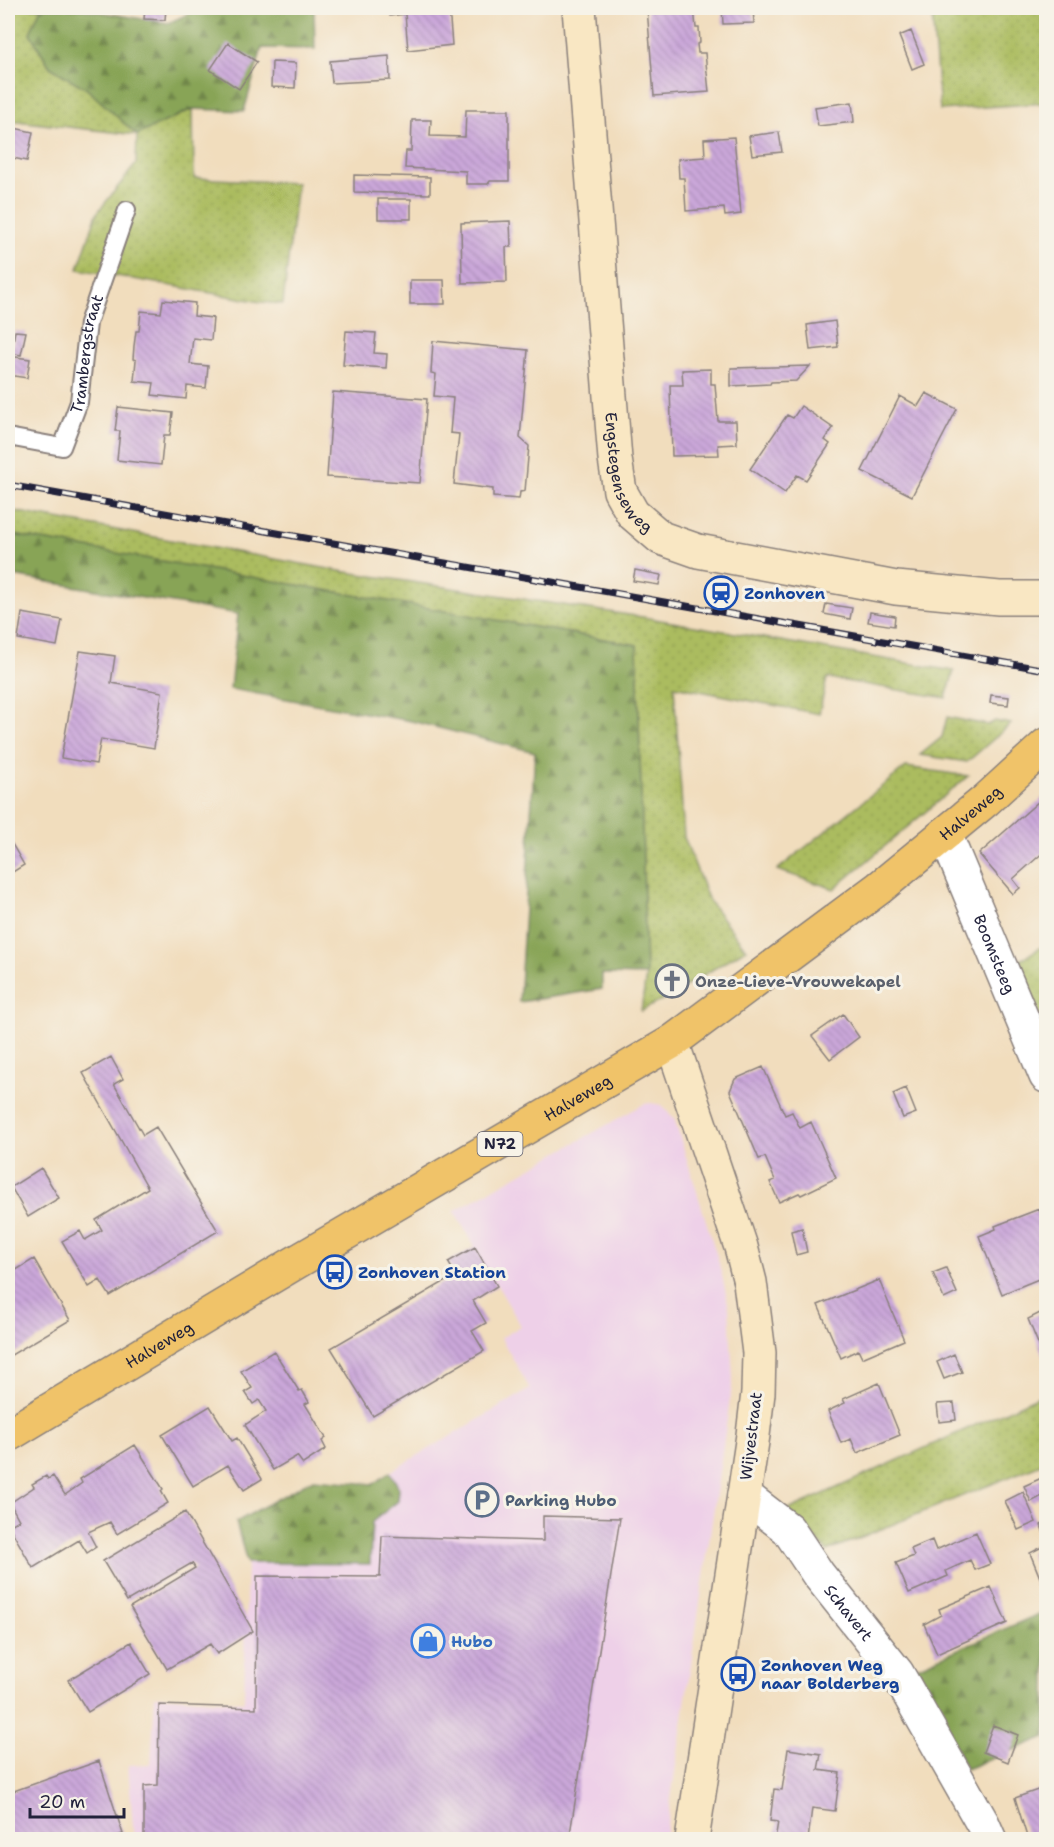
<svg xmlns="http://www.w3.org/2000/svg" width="1054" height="1847" font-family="'Shantell Sans',sans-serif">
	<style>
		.built { fill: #eed0e8 }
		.grass { fill: url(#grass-dots); stroke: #666f4d; stroke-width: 1.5 }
		.forest { fill: url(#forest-firs); stroke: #556348; stroke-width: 1.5 }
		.building { fill: url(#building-back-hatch) }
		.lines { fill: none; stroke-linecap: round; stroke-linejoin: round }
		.lane-casing { stroke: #8a807c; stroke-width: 20 }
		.street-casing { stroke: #8a807c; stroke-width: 36 }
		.secondary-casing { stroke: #8a807c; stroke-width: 36 }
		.primary-casing { stroke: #8a807c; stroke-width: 36 }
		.lane { stroke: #fff; stroke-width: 16 }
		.street { stroke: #fff; stroke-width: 33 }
		.secondary { stroke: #f9e7c3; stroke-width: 33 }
		.primary { stroke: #f0c369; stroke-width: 33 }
		.rail-casing { stroke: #22223b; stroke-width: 7 }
		.rail { stroke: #f7f3e8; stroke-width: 4.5; stroke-dasharray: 14; stroke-linecap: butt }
		.labels { text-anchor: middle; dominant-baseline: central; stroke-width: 6; stroke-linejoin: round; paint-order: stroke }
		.shield { fill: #f7f3e8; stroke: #62616f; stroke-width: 1.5 }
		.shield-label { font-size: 15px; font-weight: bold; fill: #22223b }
		.street-label { font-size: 16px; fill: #22223b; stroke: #f7f3e8 }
		.transit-label { font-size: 16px; font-weight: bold; fill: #164399; stroke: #f7f3e8; text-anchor: start }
		.worship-label { font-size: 16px; font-weight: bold; fill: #5b616d; stroke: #f7f3e8; text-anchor: start }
		.service-label { font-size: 16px; font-weight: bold; fill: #4e5e75; stroke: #f7f3e8; text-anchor: start }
		.shop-label { font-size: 16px; font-weight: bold; fill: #366cbe; stroke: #f7f3e8; text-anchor: start }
	</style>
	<defs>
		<pattern id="grass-dots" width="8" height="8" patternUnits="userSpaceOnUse" patternTransform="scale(1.5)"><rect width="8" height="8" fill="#abbc5f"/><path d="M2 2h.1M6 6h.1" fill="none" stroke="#93a153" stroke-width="1.8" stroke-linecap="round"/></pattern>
		<pattern id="forest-firs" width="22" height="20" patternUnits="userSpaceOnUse" patternTransform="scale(1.5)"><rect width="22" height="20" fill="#88a456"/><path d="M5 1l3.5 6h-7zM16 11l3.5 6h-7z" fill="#6f8548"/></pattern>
		<pattern id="building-back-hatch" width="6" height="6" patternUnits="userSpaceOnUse" patternTransform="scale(1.5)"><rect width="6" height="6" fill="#caa7d9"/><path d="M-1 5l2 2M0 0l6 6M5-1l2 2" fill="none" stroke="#ad8fbb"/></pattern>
	</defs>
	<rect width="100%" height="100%" fill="#f7f3e8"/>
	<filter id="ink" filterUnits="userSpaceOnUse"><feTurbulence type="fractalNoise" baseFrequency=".0167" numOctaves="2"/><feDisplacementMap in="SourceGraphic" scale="12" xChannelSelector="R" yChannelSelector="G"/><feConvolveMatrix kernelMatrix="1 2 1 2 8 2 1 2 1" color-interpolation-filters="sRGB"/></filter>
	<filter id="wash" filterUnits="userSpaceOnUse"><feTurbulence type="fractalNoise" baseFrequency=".008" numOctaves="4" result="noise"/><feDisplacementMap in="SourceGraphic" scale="24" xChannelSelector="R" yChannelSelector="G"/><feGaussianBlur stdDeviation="1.35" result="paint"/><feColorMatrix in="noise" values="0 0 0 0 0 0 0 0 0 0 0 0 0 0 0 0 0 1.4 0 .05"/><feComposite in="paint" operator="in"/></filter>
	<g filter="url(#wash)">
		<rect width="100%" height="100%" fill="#f1ddbd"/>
		<!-- built -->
		<path class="built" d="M651 1103 661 1105 674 1118 720 1266 729 1308 733 1379 665 1839H134L128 1765 151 1764 155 1696 244 1702 247 1563 370 1564 372 1522 399 1488 390 1472 530 1389 501 1338 521 1326 454 1211 644 1104Z"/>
		<!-- grass -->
		<path class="grass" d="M8 8H41L30 33 50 67 87 89 137 134 193 109 194 178 297 183 283 304 261 302 78 269 97 213 136 164 137 135 8 120Z
			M1007 8H1046V103L940 110 932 14 1007 12Z
			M8 510 340 571 649 618 954 671 946 698 827 678 819 714 674 686 684 837 709 901 746 949 666 998 641 1011 646 975 637 645 8 534Z
			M947 717 988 725 995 721 1011 724 967 762 920 755 942 737Z
			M906 767 968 776 834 889 777 870Z
			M1046 944V1031L1017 962Z
			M1046 1393V1462L827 1551 788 1510Z"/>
		<!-- forest -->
		<path class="forest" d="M41 8H75L168 23 202 8H314L315 49 262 48 244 111 192 109 137 135 87 89 50 67 30 33Z
			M8 534 637 645 646 975 602 974V989L519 1002 535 752 411 721 230 689 238 614 8 575Z
			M390 1472 399 1488 398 1501 372 1522 370 1564 247 1563 236 1522 313 1479 374 1484Z
			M1046 1611V1737L966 1769 917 1667Z"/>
		<g id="blocks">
			<!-- building -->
			<path class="building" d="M145 8H166L165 20 144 19Z
				M389 8H449L452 45 408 50 405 14 390 16Z
				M647 8H694L696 28H699L700 43 697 44 698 53H705L709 92 654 96Z
				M722 8H753L754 23 723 24Z
				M911 31 924 64 912 69 899 36Z
				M228 43 257 62 239 89 210 70Z
				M389 56 390 80 332 83 330 61Z
				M272 62 296 63 295 88 271 87Z
				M852 102 854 122 818 126 815 107Z
				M466 110H509V181H490L488 184H466V171L405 168 406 151H411L412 120H431L430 136 465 137Z
				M14 128 33 132 27 161 8 157V131L13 132Z
				M779 132 782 152 752 155 749 136Z
				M734 137 741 214 725 216 724 208 686 211 684 178H679L678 159 705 157 704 139Z
				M354 175 430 177V194L354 192Z
				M378 199H411V219H378Z
				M510 221 511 247H506L507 282 462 283 461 223Z
				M410 280H444L445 304H410Z
				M163 300 195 303 194 316 213 318 211 340 193 338 190 364 208 366 206 388 187 386 186 399 152 395 154 383 134 381 136 360 133 359 134 346 136 331H139L141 311 161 313Z
				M835 321 838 347 810 350 807 325Z
				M15 331 26 332 21 355 11 353Z
				M346 331 376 333 374 353 387 354 386 368 343 365Z
				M433 341 528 350 520 438 529 446 525 491 520 492 519 499 493 497V489L454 484 459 434 450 433 453 398 434 396 436 374 431 373Z
				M8 356 30 359 27 378 8 375Z
				M810 366 796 381 771 382 770 384 731 386V368Z
				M711 369V384H715L718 421H736L737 444 718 445 719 455 672 456 670 385H683L682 370Z
				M333 392 427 399 420 483 327 477Z
				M926 393 957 409 912 496 862 471 900 396 918 406Z
				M801 406 833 428 825 440 830 444 806 480 797 475 785 493 750 469 787 415 793 418Z
				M118 407 173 413 170 435H164L161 465 117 460 120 431H115Z
				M635 570 661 575 659 585 633 581Z
				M826 604 852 608 850 619 824 614Z
				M870 612 895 616 894 626 868 622Z
				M22 613 62 620 57 646 18 639Z
				M80 651 115 656 111 683 162 692 154 748 101 739 96 764 61 758Z
				M991 695 1009 697 1008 705 990 703Z
				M1046 795V850L1013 879 1020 888 1013 894 979 854Z
				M8 837 24 865 8 875Z
				M675 978 676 983 668 985V979Z
				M843 1014 859 1037 830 1059 812 1036Z
				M111 1057 123 1079 114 1084 143 1135 156 1127 218 1231 110 1296 100 1280 89 1287 62 1241 80 1231 85 1240 102 1230 96 1220 148 1188 83 1073Z
				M763 1067 785 1115 792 1112 800 1128 811 1122 836 1178 801 1195 799 1193 779 1202 770 1182 775 1180 765 1157 759 1159 730 1091 735 1079Z
				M906 1088 916 1113 903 1118 893 1094Z
				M41 1168 59 1198 28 1217 11 1187Z
				M1039 1209 1046 1227V1276L1002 1294 979 1236 996 1229 995 1226Z
				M802 1228 807 1252 796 1255 791 1231Z
				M475 1247 497 1286 473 1301 486 1323 472 1331 484 1351 373 1416 331 1348 456 1275 448 1262Z
				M34 1259 70 1320 8 1357V1275Z
				M946 1268 957 1293 944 1299 933 1273Z
				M879 1280 904 1340 862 1358 858 1350 841 1358 818 1305Z
				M1046 1310V1363L1028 1319Z
				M274 1351 299 1391 302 1390 309 1402 305 1404 326 1438 322 1441 326 1449 303 1464 297 1456 273 1470 245 1425 266 1411 259 1400 253 1404 245 1392 252 1388 241 1371Z
				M954 1354 962 1372 944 1379 937 1362Z
				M879 1383 900 1435 857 1453 851 1439 841 1443 828 1411 845 1403 843 1399Z
				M954 1403 956 1420 939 1422 937 1404Z
				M210 1406 232 1441 237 1438 262 1479 244 1490 228 1465 193 1486 162 1435Z
				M135 1445 163 1489 161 1491 168 1503 117 1534 110 1522 88 1532 96 1547 87 1553 79 1540 33 1568 9 1526 19 1520 10 1503 34 1487 32 1484 46 1476 48 1479 53 1476 65 1495 82 1483 80 1479Z
				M1046 1476V1494L1031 1502 1024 1486Z
				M1023 1492 1036 1522 1018 1530 1005 1501Z
				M185 1512 253 1631 217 1654 210 1644 167 1669 130 1607 195 1568 192 1563 127 1601 103 1561Z
				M543 1516 620 1518 569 1840H144V1786L158 1785 159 1705 256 1708 257 1576 380 1577 382 1536 543 1541Z
				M1046 1522V1540L1041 1525Z
				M976 1532 990 1564 975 1570 970 1560 946 1571 948 1576 909 1593 896 1563 914 1556 911 1549 932 1540 936 1550Z
				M1046 1545V1583L1043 1585 1030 1553Z
				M991 1587 1007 1623 937 1654 924 1624 941 1615 939 1609Z
				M131 1642 150 1674 88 1712 68 1680Z
				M993 1725 1018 1735 1008 1762 983 1752Z
				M788 1749 821 1754 818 1770 840 1773 835 1811 812 1808 808 1840H775L778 1822 770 1821 774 1789 782 1790Z
				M99 1761 123 1834 105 1840H8V1793Z
				M1046 1787V1840H1028L1015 1798Z"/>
		</g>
	</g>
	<g filter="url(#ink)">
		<use href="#blocks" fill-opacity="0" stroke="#8a807c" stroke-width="1.5"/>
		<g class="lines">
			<!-- lane casing -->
			<g class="lane-casing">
				<g id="lane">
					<path id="s1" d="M8 437 62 447 79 402 88 323 127 210"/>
				</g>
			</g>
			<!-- street casing -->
			<g class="street-casing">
				<g id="street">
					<path id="s2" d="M945 834 1046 1076"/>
					<path id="s3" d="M744 1495 788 1529 818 1574 897 1673 983 1824 990 1840"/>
				</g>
			</g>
			<!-- secondary casing -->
			<g class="secondary-casing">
				<g id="secondary">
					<path id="s4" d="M579 8 615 459 620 491 633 514 661 538 698 551 896 588 999 598H1046"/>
					<path d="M672 1042 741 1247 750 1282 759 1353 758 1393 753 1435 692 1840"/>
				</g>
			</g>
			<!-- primary casing -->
			<g class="primary-casing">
				<g id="primary">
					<path id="s5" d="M8 1435 293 1264 672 1042 879 888 986 800 1046 745"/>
				</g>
			</g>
			<!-- lane -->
			<use href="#lane" class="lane"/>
			<!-- street -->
			<use href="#street" class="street"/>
			<!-- secondary -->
			<use href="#secondary" class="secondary"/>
			<!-- primary -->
			<use href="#primary" class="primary"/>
			<!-- rail casing -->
			<g class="rail-casing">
				<path id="rail" d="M8 485 1046 670"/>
			</g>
			<!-- rail -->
			<use href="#rail" class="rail"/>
		</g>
	</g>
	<!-- icons -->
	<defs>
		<g id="station-ring" transform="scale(1.725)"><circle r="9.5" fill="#f7f3e8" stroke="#1a4fb4" stroke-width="1.5"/><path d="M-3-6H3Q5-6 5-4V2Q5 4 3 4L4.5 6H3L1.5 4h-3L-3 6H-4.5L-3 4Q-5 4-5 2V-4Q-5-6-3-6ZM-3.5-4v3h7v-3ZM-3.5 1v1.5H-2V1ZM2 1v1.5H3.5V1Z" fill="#1a4fb4"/></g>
		<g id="church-ring" transform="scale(1.725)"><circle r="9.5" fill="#f7f3e8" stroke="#6b7280" stroke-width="1.5"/><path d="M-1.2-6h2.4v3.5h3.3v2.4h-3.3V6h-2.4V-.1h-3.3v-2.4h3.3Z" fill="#6b7280"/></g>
		<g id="bus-ring" transform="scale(1.725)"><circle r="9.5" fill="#f7f3e8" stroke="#1a4fb4" stroke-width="1.5"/><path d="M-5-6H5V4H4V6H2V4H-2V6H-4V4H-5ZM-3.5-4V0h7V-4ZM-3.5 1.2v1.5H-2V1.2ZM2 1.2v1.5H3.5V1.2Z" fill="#1a4fb4"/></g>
		<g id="parking-ring" transform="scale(1.725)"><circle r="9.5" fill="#f7f3e8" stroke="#5c6f8a" stroke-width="1.5"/><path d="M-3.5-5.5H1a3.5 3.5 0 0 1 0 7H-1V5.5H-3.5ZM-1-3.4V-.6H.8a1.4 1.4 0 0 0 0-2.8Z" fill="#5c6f8a"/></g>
		<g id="shop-ring" transform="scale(1.725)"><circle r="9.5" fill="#f7f3e8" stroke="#3f7fe0" stroke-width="1.5"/><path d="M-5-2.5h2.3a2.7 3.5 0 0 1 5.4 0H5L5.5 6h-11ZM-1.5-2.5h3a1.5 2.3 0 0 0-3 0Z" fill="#3f7fe0"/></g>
	</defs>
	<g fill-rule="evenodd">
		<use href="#station-ring" x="721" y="593"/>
		<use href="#church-ring" x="672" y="981"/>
		<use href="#bus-ring" x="335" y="1272"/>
		<use href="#parking-ring" x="482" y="1500"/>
		<use href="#shop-ring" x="428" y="1641"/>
		<use href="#bus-ring" x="738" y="1674"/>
	</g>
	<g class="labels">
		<!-- shield labels -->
		<rect class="shield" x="477.5" y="1132" width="45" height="24" rx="4.5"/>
		<g class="shield-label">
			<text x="500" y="1144">N72</text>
		</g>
		<!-- street labels -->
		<g class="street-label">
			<text stroke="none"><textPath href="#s1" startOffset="152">Trambergstraat</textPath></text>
			<text stroke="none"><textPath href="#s4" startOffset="470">Engstegenseweg</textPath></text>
			<text stroke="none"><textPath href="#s5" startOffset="1148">Halveweg</textPath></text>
			<text stroke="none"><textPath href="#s2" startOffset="130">Boomsteeg</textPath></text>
			<text stroke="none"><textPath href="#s5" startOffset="662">Halveweg</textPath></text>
			<text stroke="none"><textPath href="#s5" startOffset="176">Halveweg</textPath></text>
			<text transform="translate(751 1436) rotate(-83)">Wijvestraat</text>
			<text stroke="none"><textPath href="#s3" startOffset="159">Schavert</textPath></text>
		</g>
		<!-- transit labels -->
		<g class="transit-label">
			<text x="744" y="593">Zonhoven</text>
			<text x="358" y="1272">Zonhoven Station</text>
			<text x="761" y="1665">Zonhoven Weg<tspan x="761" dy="18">naar Bolderberg</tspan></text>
		</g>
		<!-- worship labels -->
		<g class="worship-label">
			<text x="695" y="981">Onze-Lieve-Vrouwekapel</text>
		</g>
		<!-- service labels -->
		<g class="service-label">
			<text x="505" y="1500">Parking Hubo</text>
		</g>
		<!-- shop labels -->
		<g class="shop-label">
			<text x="451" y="1641">Hubo</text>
		</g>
	</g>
	<!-- margin -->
	<rect width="1054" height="1847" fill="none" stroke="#f7f3e8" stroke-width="30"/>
	<!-- scale -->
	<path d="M30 1808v9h94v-9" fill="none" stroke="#22223b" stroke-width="3"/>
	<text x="39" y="1808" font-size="18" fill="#22223b" stroke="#f7f3e8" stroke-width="4.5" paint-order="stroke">20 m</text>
</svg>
